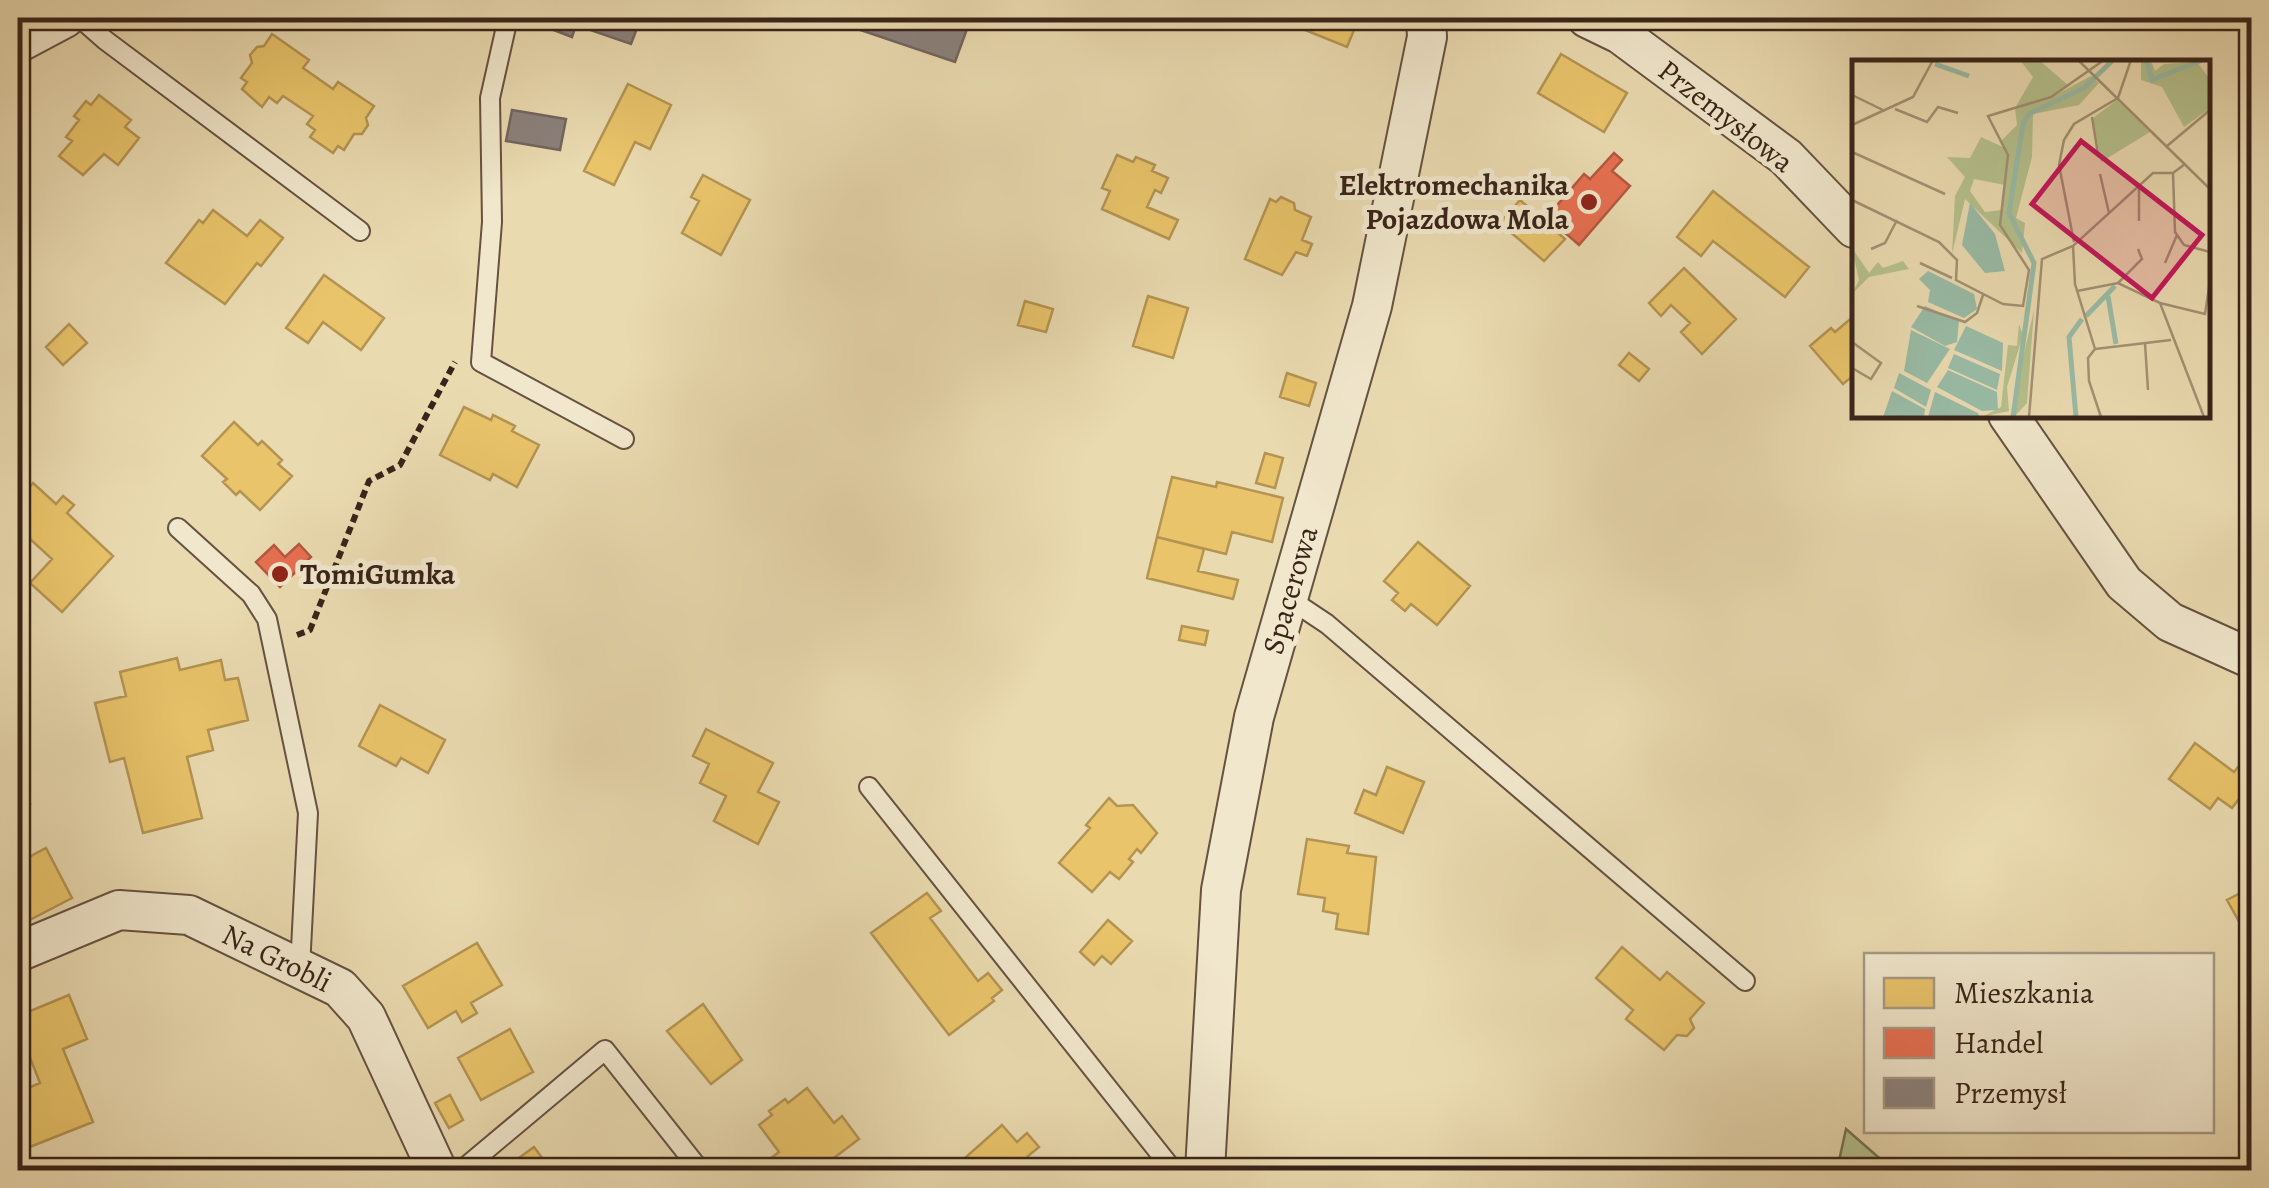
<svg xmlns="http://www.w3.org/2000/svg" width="2269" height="1188" font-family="Alegreya,serif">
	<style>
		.green { fill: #b5c08c; stroke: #777253; stroke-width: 2.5 }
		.homes { fill: #e9c46a; stroke: #b49452; stroke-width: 2.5 }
		.shops { fill: #e76f51; stroke: #b35840; stroke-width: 2.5 }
		.industry { fill: #8a817c; stroke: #72655f; stroke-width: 2.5 }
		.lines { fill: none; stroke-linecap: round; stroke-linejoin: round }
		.lane-casing { stroke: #655240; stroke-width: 22 }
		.street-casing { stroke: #655240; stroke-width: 42 }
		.path { stroke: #39241a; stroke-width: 6; stroke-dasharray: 8 5; stroke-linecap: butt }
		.lane { stroke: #f1e7cc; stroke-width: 18 }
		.street { stroke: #f1e7cc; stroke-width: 38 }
		.poi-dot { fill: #8f2418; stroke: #f1e7cc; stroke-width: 4 }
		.labels { text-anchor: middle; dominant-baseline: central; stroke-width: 10; stroke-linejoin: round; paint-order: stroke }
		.street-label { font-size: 30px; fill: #39241a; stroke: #f1e7cc }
		.poi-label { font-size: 30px; font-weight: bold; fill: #39241a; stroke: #f1e7cc; text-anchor: end }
		.inset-river { fill: none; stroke: #99bba6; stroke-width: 5 }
		.inset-road { fill: none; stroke: #a39174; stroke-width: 2.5 }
		.view { fill: #c2185b; fill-opacity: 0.15; stroke: #c2185b; stroke-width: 5 }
		.inset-edge { fill: none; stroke: #39241a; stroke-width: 5 }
	</style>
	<rect width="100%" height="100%" fill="#eadab0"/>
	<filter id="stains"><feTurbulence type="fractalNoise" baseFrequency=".002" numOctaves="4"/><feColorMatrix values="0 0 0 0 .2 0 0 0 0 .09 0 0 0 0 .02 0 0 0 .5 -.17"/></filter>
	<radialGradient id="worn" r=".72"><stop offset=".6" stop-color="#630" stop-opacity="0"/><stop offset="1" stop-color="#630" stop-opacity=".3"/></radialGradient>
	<!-- green -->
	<path class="green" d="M1846 1129 1893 1170H1837Z"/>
	<!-- homes -->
	<path class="homes" d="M1298 18H1359L1347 47 1295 26Z
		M272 34 309 60 303 68 333 89 338 82 374 106 366 118 368 125 362 134H354L344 150 338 146 333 153 310 137 315 130 307 124 313 116 283 96 277 103 269 97 262 107 242 89 247 82 241 78 252 63 250 55 257 47 264 46Z
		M1561 54 1627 93 1604 132 1538 93Z
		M628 84 671 105 650 149 635 142 614 185 584 171Z
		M99 95 131 120 125 127 139 138 118 165 104 154 83 175 59 156 72 141 66 137 79 120 74 116 86 101 91 105Z
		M1117 155 1133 162 1136 157 1155 165 1152 171 1168 178 1161 193 1155 190 1147 207 1178 220 1169 239 1102 209 1110 191 1102 188Z
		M703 175 750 200 721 255 682 233 699 201 691 197Z
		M1713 191 1809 267 1785 297 1713 241 1701 256 1677 237Z
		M1281 197 1294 203 1295 210 1311 217 1302 240 1312 244 1307 256 1296 252 1282 275 1245 259 1270 199 1276 202Z
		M1520 200 1565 239 1544 261 1500 223Z
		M213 210 247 236 260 220 283 238 261 266 257 263 225 304 166 263 199 220 203 223Z
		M1684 268 1736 319 1702 354 1681 332 1690 323 1671 305 1661 316 1649 303Z
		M324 275 384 318 361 350 323 322 308 343 286 328Z
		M1148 296 1188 308 1173 358 1133 346Z
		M1025 301 1053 309 1046 332 1018 325Z
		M1854 316V375L1843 384 1810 346 1831 328 1835 332Z
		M69 324 87 343 63 365 46 347Z
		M1629 353 1649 369 1639 381 1619 365Z
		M1287 373 1316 383 1309 406 1280 397Z
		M464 407 491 420 493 415 515 426 512 431 539 445 517 487 493 474 490 480 440 455Z
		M234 422 258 445 262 441 282 460 278 464 292 476 260 510 240 491 236 495 223 482 227 479 202 456Z
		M1265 453 1283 458 1275 488 1256 483Z
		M1172 477 1216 487 1217 482 1283 498 1272 542 1232 532 1226 554 1157 537Z
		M33 483 56 504 63 496 74 505 67 513 113 556 62 612 30 583 52 559 18 528V500Z
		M1157 537 1204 549 1198 571 1238 580 1233 599 1147 578Z
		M1418 542 1470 586 1437 625 1411 604 1405 611 1392 600 1398 593 1384 581Z
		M1182 626 1208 631 1205 645 1179 640Z
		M177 658 180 670 221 660 225 680 238 678 248 720 208 730 213 750 187 757 202 818 143 833 124 758 110 762 95 703 126 696 120 672Z
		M380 705 445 740 428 773 401 758 396 766 359 746Z
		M706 729 773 763 758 792 779 802 758 844 714 821 726 796 700 783 709 764 693 756Z
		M2195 743 2234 772 2238 767 2252 777V782L2232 808 2218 798 2210 809 2169 779Z
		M1387 767 1424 782 1403 833 1355 813 1364 790 1376 795Z
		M18 789 30 804 18 814Z
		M1109 798 1117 806 1133 805 1157 833 1141 853 1137 849 1129 859 1133 862 1119 879 1110 872 1092 892 1059 863 1090 828 1086 825Z
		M1307 839 1349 846 1347 853 1376 857 1368 934 1336 929 1338 914 1323 911 1325 898 1298 894Z
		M46 848 72 898 20 925 18 863Z
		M2252 887V945L2227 900Z
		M927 893 941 911 930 918 978 981 988 973 1002 990 992 998 994 1001 949 1035 871 933Z
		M1108 920 1132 941 1111 964 1102 956 1094 965 1080 952Z
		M477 943 502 985 471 1003 477 1013 462 1022 456 1011 428 1028 403 986Z
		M1622 947 1660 980 1667 972 1704 1003 1690 1019 1694 1028 1687 1036 1677 1035 1664 1050 1626 1019 1633 1010 1596 978Z
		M69 995 87 1039 63 1049 93 1122 22 1150 18 1139V1092L40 1083 18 1027V1016Z
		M703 1004 742 1060 711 1084 667 1031Z
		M510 1029 533 1072 481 1100 458 1058Z
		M807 1088 834 1123 842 1116 859 1139 818 1170H772L766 1162 779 1152 759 1125 772 1115 769 1111 785 1099 788 1103Z
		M450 1095 463 1120 449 1128 435 1103Z
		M1002 1125 1017 1142 1027 1133 1039 1147 1028 1156 1041 1170H978L966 1157Z
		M534 1147 551 1170H502Z
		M662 1158 672 1170H651L649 1168Z
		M625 1159 635 1170H610Z"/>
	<!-- shops -->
	<path class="shops" d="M1614 153 1622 160 1612 171 1630 186 1579 245 1547 217 1584 174 1590 179Z
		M299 544 311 557 280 587 256 562 274 545 285 557Z"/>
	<!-- industry -->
	<path class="industry" d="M552 18H641L631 44 576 25 572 37 551 29 555 19Z
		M825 18H971L955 62Z
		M512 110 566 119 560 150 506 141Z"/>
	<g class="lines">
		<!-- lane casing -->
		<g class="lane-casing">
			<path id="lane" d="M80 18 105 40 360 231
				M508 18 490 98 492 222 481 362 624 439
				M178 528 251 594 267 619 308 813 300 968
				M1288 598 1327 624 1745 981
				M869 787 1173 1170
				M462 1170 605 1050 700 1170"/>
		</g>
		<!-- street casing -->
		<g class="street-casing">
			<path id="street" d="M1587 18 1620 34 1786 157 1854 228
				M18 43 65 18
				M2008 415 2124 583 2170 622 2252 659
				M18 952 119 910 189 915 340 988 366 1017 437 1170
				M1205 1170 1221 890 1254 717 1372 306 1427 37 1426 18"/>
		</g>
		<!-- path -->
		<path class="path" d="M297 635 310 630 369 481 400 465 455 362"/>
		<!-- lane -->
		<use href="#lane" class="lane"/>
		<!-- street -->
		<use href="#street" class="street"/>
	</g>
	<!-- markers -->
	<g class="poi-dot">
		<circle cx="1589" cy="202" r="10"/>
		<circle cx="280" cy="574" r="10"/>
	</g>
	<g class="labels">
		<!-- street labels -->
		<g class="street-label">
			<text transform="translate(1726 116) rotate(38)">Przemysłowa</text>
			<text transform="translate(1290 590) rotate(-74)">Spacerowa</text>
			<text transform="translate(277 958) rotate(26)">Na Grobli</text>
		</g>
		<!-- poi labels -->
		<g class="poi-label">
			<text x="1569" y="185">Elektromechanika<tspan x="1569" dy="34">Pojazdowa Mola</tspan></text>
			<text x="300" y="574" text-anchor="start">TomiGumka</text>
		</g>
	</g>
	<!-- overview -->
	<g transform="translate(1852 60)">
		<rect width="358" height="358" fill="#eadab0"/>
		<path d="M168 0H187L217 26 198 38 239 16 247 23 227 45 181 54 180 97 164 158 173 163 170 193 113 139 100 194 103 136 113 117 95 97 118 98 129 77 151 87 149 81 165 65 163 48 181 17ZM122 119 153 125 150 150 133 152 118 131ZM289 0H299L303 11 312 4 345 2 357 18V49L332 67 310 27 289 20ZM265 40 298 72 249 102 241 58ZM0 188 17 213 26 202 31 208 51 201 57 209 17 217 0 234 7 220ZM182 250 175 343 162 357 165 324ZM167 264 171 275 155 327 157 351 130 357 149 347 156 285 165 286Z" fill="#b5c08c" fill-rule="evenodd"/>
		<path d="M118 143 143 174 153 211 133 213 110 185ZM76 211 122 234 125 249 112 258 76 242 78 230 67 219ZM73 246 107 261 105 282 93 286 59 267ZM114 266 151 283 150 311 102 290ZM59 270 98 289 75 323 52 311ZM102 294 148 314 145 330 96 308ZM96 310 145 332 146 350 130 351 85 327ZM47 313 79 330 74 347 42 328ZM40 331 73 349 72 357H31ZM83 332 126 353 127 356 76 357Z" fill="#99bba6"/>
		<path class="inset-river" d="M294 0 300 20 350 0M83 4 117 16M256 236 264 284M234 256 263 226M161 357 182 203 157 153 171 64 177 54 232 28 261 0M224 357 217 277 230 259"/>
		<path class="inset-road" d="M226 0 358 129M0 35 33 51M43 49 75 62 86 47 106 53M240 57 246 94M0 65 61 37 81 0M315 86 358 50M0 92 93 134M321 113 323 172 332 185 358 192M248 114 257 153M287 126V161M0 140 87 182 105 200 104 220 151 244 171 246 177 210 148 165 156 95 136 56 199 37 252 0M222 182 207 105 212 80 222 64 266 38 279 0M221 186 223 224 243 289 236 298 237 321 249 357M19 189 33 183 45 160M68 203 100 218M313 203 325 175M266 223 290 199 286 189M225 231 266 223 308 243 353 254 358 221M308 243 352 357M65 246 113 262 125 253 131 235M0 282 29 303 19 319 0 308M293 283 296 330M243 289 319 280M177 357 190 199 221 186 301 113H321L333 104"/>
		<path class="view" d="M229 81 350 175 300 238 180 144Z"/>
		<rect width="358" height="358" class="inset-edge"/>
	</g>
	<!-- margin -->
	<rect width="2269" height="1188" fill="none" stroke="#eadab0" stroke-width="60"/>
	<rect x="20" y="20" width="2229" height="1148" fill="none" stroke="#39241a" stroke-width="5"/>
	<rect x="30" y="30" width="2209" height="1128" fill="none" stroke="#39241a" stroke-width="2.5"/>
	<!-- legend -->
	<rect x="1864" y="953" width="350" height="180" fill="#f1e7cc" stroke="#a79985" stroke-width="2.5"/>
	<rect x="1884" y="978" width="50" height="30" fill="#e9c46a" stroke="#a79985" stroke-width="2.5"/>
	<text x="1954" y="1003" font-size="30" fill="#39241a">Mieszkania</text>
	<rect x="1884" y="1028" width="50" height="30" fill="#e76f51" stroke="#a79985" stroke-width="2.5"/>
	<text x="1954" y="1053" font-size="30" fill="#39241a">Handel</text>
	<rect x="1884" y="1078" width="50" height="30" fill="#8a817c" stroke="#a79985" stroke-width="2.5"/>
	<text x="1954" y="1103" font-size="30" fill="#39241a">Przemysł</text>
	<rect width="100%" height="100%" filter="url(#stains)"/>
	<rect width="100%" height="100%" fill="url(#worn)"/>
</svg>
